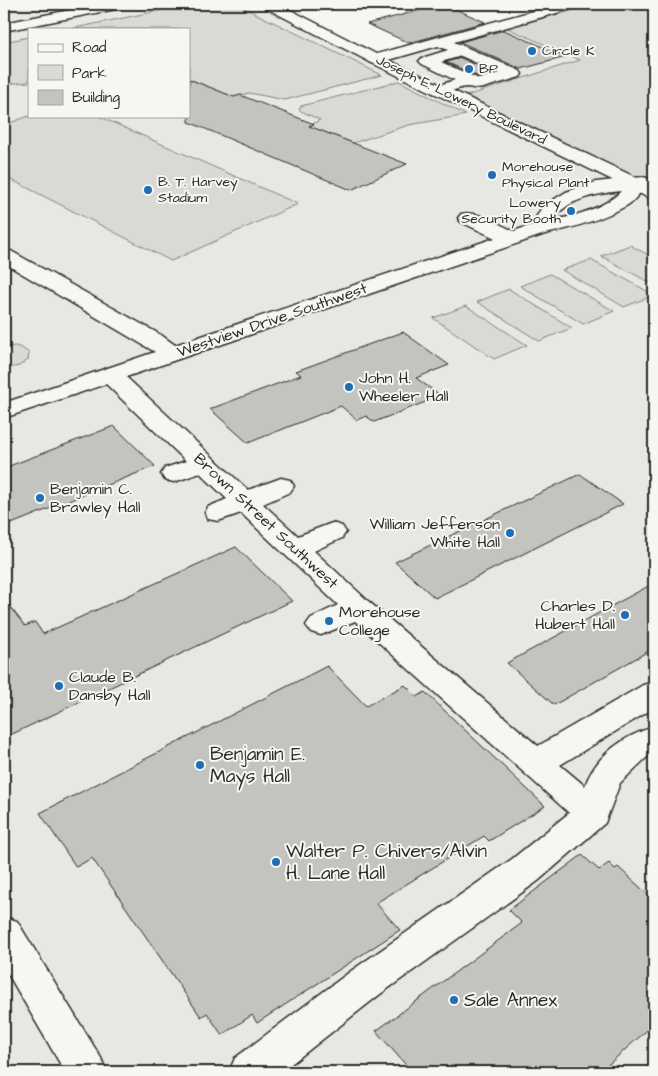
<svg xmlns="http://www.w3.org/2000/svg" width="658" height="1076" font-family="'Architects Daughter',sans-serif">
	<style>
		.built { fill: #e7e7e3; fill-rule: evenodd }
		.green { fill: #d9d9d5; stroke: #828280 }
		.building { fill: #c3c3c0; stroke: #2b2b2b }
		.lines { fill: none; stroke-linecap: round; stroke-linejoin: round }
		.minor-casing { stroke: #2b2b2b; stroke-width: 3 }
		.major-casing { stroke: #2b2b2b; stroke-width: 3 }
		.minor { fill: #f6f6f2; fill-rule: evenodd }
		.major { fill: #f6f6f2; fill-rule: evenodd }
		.poi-dot { fill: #1f6fb2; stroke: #f6f6f2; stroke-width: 2 }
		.labels { text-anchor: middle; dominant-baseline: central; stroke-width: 4; stroke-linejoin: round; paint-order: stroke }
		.far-poi-label { font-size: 14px; fill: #2b2b2b; stroke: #f6f6f2; text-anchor: start }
		.far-street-label { font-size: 14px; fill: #2b2b2b; stroke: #f6f6f2 }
		.street-label { font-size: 16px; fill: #2b2b2b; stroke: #f6f6f2 }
		.poi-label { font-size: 16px; fill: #2b2b2b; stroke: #f6f6f2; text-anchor: start }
		.near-poi-label { font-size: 19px; fill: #2b2b2b; stroke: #f6f6f2; text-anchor: start }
	</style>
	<rect width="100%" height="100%" fill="#f6f6f2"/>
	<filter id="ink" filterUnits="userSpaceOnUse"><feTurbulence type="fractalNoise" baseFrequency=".02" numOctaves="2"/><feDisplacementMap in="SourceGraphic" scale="10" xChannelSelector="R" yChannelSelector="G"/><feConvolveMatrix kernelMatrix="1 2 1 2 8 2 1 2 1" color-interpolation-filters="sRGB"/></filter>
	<g filter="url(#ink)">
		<!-- built -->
		<path class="built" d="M4 4H268L654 197V1072H4ZM29 29H189V116H29Z
			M507 28 581 60 466 96 392 60Z"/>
		<!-- green -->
		<path class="green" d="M191 4H236L382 75 285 100 249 93 234 97 189 79V29H70Z
			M596 4H654V187L610 175 466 96 580 60 507 28Z
			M29 37V82L4 84V42Z
			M399 81 466 115 409 125 353 143 309 126 320 120 299 110 301 106Z
			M29 116H98L298 204 171 261 4 176V125Z
			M630 245 654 258V285L601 256Z
			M591 260 654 295 624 307 562 270Z
			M550 274 614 311 583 324 520 286Z
			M509 289 572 328 539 341 477 302Z
			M466 306 527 345 494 359 433 318Z
			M15 346 22 348 29 353 28 360 19 366 4 369V347Z"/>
		<!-- building -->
		<path class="building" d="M444 4 485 22 409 43 367 24Z
			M504 30 566 57 521 69 460 42Z
			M461 58 494 73 479 77 446 62Z
			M189 79 234 97 240 95 314 124 309 126 407 164 351 190 189 122Z
			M403 332 449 365 416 378 441 396 374 422 366 416 357 420 341 406 248 443 210 409 301 375 296 371Z
			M114 426 155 466 4 527V468Z
			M580 474 623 504 435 598 395 562Z
			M236 547 292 601 4 738V599L25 626 35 622 43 634Z
			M654 583V648L554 705 507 663Z
			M327 666 366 706 405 685 417 697 425 692 545 806 489 841 484 836 376 903 400 930 257 1023 252 1015 222 1035 207 1013 201 1017 92 858 76 867 40 813Z
			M582 855 599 870 609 863 615 869 618 867 654 900V1024L600 1072H412L376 1031 522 923 509 910Z"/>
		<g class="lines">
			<!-- minor casing -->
			<g class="minor-casing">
				<path id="minor" d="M101 4H128L126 7 121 8 4 31V23Z
					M558 4H580L578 7 454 42 520 71 522 74 520 77 483 88C476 90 472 87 466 87 455 88 445 96 433 93L431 90 433 87 455 80 422 64 419 61 422 58 448 50 438 46 375 64 370 62 367 59 370 56ZM461 56 499 73 479 79 441 62Z
					M643 177 650 179 652 183 650 187C640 189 635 202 626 206 600 220 573 228 545 234L126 377 248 490 281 478 290 480 294 486 290 492 263 504 298 536 332 523 342 526 346 532 342 538 314 551 368 601 538 746 643 685 654 682V708L560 765 585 786C595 756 625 735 654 727V753L646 758 620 783 605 823 538 881 379 995 281 1072H229L235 1058 351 971 512 859 569 813 355 621 321 635 311 632 306 625 311 618 338 605 241 513 218 521 208 519 205 513 208 507 227 499 200 473 174 482 165 480 161 474 165 468 186 461 106 384 4 418V403L155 352 4 263V249L11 251 161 335 175 345 495 238 461 222 458 218 461 214C478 210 499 225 514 231L532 225 542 207 566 192 596 182ZM621 191C606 207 576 216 554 220 564 199 601 193 621 191Z
					M4 917 17 921 101 1058 107 1072H65L4 967Z"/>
			</g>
			<!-- major casing -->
			<g class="major-casing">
				<path id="major" d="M262 4H279L380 56 654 186V199L647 197 370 62 264 7Z"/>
			</g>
			<!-- minor -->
			<use href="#minor" class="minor"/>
			<!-- major -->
			<use href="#major" class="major"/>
		</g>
	</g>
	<!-- markers -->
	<g class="poi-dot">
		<circle cx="532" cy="51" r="5"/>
		<circle cx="469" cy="69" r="5"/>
		<circle cx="492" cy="175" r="5"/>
		<circle cx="148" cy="190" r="5"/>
		<circle cx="571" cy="211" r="5"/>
		<circle cx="349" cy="387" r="5"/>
		<circle cx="40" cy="498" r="5"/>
		<circle cx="510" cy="533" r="5"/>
		<circle cx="625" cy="615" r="5"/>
		<circle cx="329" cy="621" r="5"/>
		<circle cx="59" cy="686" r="5"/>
		<circle cx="200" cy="765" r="5"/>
		<circle cx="276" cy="862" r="5"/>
		<circle cx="454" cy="1000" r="5"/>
	</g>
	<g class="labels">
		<!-- far-poi labels -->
		<g class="far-poi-label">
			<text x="542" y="51">Circle K</text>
			<text x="479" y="69">BP</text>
			<text x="502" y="167">Morehouse<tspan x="502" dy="16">Physical Plant</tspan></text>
			<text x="158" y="182">B. T. Harvey<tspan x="158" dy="16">Stadium</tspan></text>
			<text x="561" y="203" text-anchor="end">Lowery<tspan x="561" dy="16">Security Booth</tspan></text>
		</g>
		<!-- far-street labels -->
		<g class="far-street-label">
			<text transform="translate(461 100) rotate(26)">Joseph E. Lowery Boulevard</text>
		</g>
		<!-- street labels -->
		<g class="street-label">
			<text transform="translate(272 320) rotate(-19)">Westview Drive Southwest</text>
			<text transform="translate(266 521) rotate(43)">Brown Street Southwest</text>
		</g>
		<!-- poi labels -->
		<g class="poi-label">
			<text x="359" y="378">John H.<tspan x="359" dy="18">Wheeler Hall</tspan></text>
			<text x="50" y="489">Benjamin C.<tspan x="50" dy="18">Brawley Hall</tspan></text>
			<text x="500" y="524" text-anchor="end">William Jefferson<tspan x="500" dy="18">White Hall</tspan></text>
			<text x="615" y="606" text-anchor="end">Charles D.<tspan x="615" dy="18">Hubert Hall</tspan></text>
			<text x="339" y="612">Morehouse<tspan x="339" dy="18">College</tspan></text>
			<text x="69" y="677">Claude B.<tspan x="69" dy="18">Dansby Hall</tspan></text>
		</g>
		<!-- near-poi labels -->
		<g class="near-poi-label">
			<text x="210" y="754">Benjamin E.<tspan x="210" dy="22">Mays Hall</tspan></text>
			<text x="286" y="851">Walter P. Chivers/Alvin<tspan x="286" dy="22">H. Lane Hall</tspan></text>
			<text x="464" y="1000">Sale Annex</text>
		</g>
	</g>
	<!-- margin -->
	<rect width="658" height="1076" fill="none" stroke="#f6f6f2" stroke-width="20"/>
	<rect x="10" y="10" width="638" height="1056" fill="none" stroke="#2b2b2b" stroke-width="2" filter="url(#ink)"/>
	<!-- legend -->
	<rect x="28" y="28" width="162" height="90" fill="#f6f6f2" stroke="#a5a5a2"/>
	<rect x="38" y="44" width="25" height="8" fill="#f6f6f2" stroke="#a5a5a2"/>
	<text x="72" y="52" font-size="15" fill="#2b2b2b">Road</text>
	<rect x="38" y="65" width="25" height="15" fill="#d9d9d5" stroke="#a5a5a2"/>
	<text x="72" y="78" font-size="15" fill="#2b2b2b">Park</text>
	<rect x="38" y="90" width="25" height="15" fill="#c3c3c0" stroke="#a5a5a2"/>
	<text x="72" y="102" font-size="15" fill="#2b2b2b">Building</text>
</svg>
